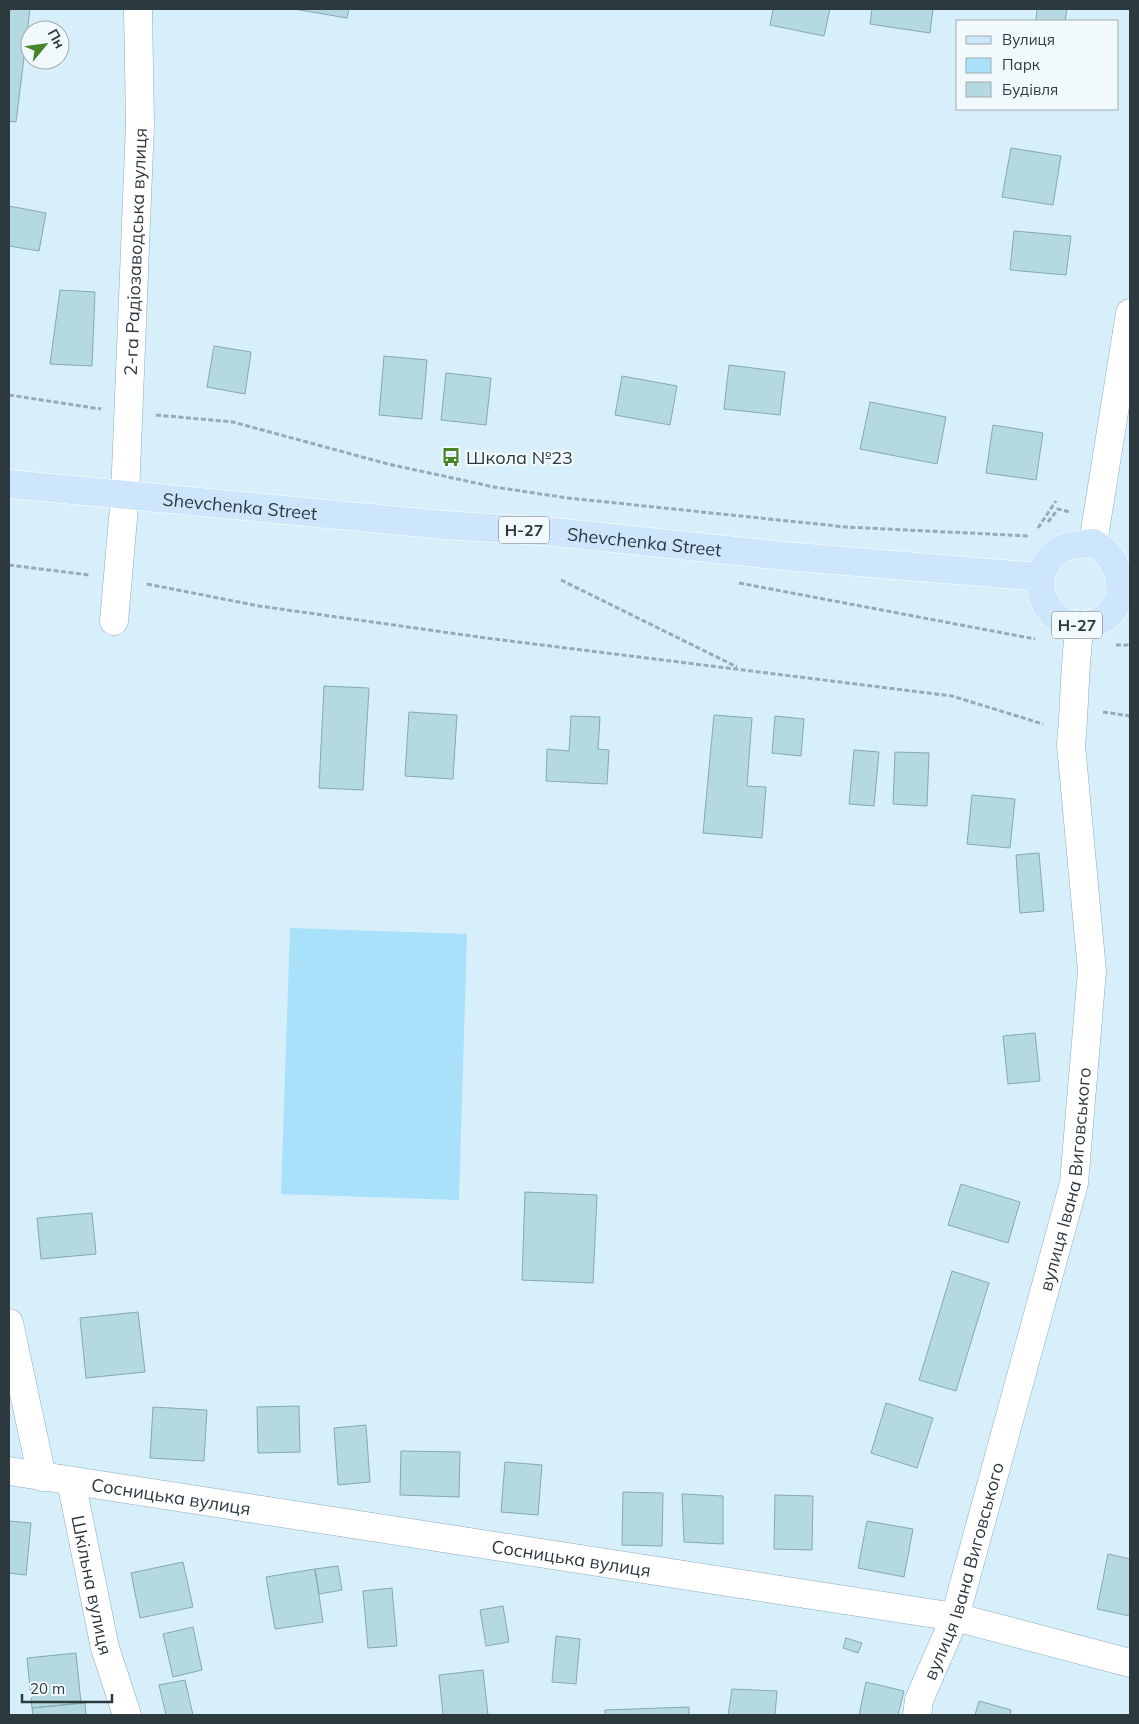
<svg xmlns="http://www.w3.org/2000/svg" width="1139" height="1724" font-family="Mulish,sans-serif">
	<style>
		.green { fill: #a9e1fb }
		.building { fill: #b5d9e0; stroke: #86a9b0 }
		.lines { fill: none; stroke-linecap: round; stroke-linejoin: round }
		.minor-casing { stroke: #8dabba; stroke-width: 29 }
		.major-casing { stroke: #fff; stroke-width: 29 }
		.path { stroke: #97abb5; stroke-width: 3; stroke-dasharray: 5 2.5; stroke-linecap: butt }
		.minor { stroke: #fff; stroke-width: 28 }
		.major { stroke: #cee6fb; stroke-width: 28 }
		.labels { text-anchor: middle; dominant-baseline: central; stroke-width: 4.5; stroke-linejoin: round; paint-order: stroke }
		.shield { fill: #f2f9fc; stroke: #677378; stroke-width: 1 }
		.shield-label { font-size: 16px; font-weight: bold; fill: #2c393f }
		.street-label { font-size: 18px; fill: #2c393f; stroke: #f2f9fc }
		.poi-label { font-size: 18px; fill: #2c393f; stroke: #f2f9fc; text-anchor: start }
	</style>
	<rect width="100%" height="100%" fill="#d6effb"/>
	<!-- green -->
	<path class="green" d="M290 928 467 934 459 1200 281 1194Z"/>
	<!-- building -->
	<path class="building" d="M9 9H30L16 122 9 121Z
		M294 9H349L347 18Z
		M773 9H830L824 36 770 25Z
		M872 9H933L930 33 870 24Z
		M1037 9H1067L1065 21H1036Z
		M1011 148 1061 156 1053 205 1002 197Z
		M9 206 46 213 39 251 9 246Z
		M1014 231 1071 236 1066 275 1010 270Z
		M60 290 95 292 92 366 50 364Z
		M214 346 251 352 245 394 207 387Z
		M384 356 427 360 422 419 379 415Z
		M729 365 785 372 780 415 724 409Z
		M446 373 491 378 486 425 441 420Z
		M622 376 677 386 670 425 615 415Z
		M870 402 946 417 937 464 860 449Z
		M993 425 1043 433 1036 480 986 473Z
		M324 686 369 688 363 790 319 788Z
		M409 712 457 715 453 779 405 776Z
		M714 715 752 718 747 786 766 787 762 838 703 833Z
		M571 716 600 717 598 749 609 750 607 784 546 781 547 749 569 751Z
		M775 716 804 719 801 756 772 753Z
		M854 750 879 752 874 806 849 804Z
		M895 752 929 753 927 806 893 804Z
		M972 795 1015 799 1010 848 967 844Z
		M1039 853 1044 911 1020 913 1016 855Z
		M1035 1033 1040 1081 1008 1084 1003 1036Z
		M961 1184 1020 1202 1008 1243 948 1225Z
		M525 1192 597 1195 593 1283 522 1280Z
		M92 1213 96 1254 41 1259 37 1218Z
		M952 1271 989 1283 956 1391 919 1380Z
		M138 1312 145 1372 86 1378 80 1318Z
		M886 1403 933 1418 917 1468 871 1453Z
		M299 1406 300 1452 258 1453 257 1407Z
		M153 1407 207 1410 204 1461 150 1458Z
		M366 1425 370 1482 338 1485 334 1428Z
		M401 1451 460 1452 459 1497 400 1495Z
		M505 1462 542 1465 538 1515 501 1512Z
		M623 1492 663 1493 662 1546 622 1545Z
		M682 1494 723 1496V1544L684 1542Z
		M775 1495 813 1496 812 1550 774 1549Z
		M9 1521 31 1523 26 1575 9 1573Z
		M867 1521 913 1529 904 1577 858 1568Z
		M1108 1554 1130 1559V1616L1097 1609Z
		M183 1562 193 1607 140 1618 131 1573Z
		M338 1566 342 1590 319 1594 315 1569Z
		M315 1569 323 1622 275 1629 266 1577Z
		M392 1588 397 1646 368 1648 363 1591Z
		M503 1606 509 1642 486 1646 480 1610Z
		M193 1627 202 1670 173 1677 163 1634Z
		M556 1636 580 1639 576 1684 552 1682Z
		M846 1638 862 1643 858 1653 843 1648Z
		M76 1653 81 1703 32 1708 27 1658Z
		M483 1670 488 1715H443L439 1675Z
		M185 1680 193 1715H166L159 1685Z
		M866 1682 904 1691 898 1715H859Z
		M732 1689 777 1691 775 1715H728Z
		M979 1701 1011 1710 1010 1715H975Z
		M85 1703 86 1715H33L32 1708Z
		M689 1707V1715H605V1710Z"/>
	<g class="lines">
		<!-- minor casing -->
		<g class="minor-casing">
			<g id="minor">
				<path d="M1093 543 1130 313"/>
				<path id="s1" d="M114 621 125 496 140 124 138 9"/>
				<path d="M9 1323 42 1477"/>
				<path id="s2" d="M9 1471 955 1617 1130 1663"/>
				<path id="s3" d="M71 1481 105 1648 127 1715"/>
				<path id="s4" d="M917 1715 919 1700 955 1617 1074 1183 1092 971 1071 745C1075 705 1074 665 1080 625"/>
			</g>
		</g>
		<!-- major casing -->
		<g class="major-casing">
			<g id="major">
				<path id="s5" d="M9 484 444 525 554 532 784 556 1040 577"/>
				<path d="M1093 543C1105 549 1111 556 1116 568 1139 622 1064 648 1044 600 1040 590 1039 579 1043 570 1053 546 1070 545 1093 543Z"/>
			</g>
		</g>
		<!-- path -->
		<path class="path" d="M9 395 101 409
			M156 415 233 422 388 464 494 487 568 498 846 527 1029 536
			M1048 522 1058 509 1070 512
			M1038 528 1056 501
			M9 565 89 575
			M561 580 737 667
			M739 583 1035 639
			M147 584 259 606 486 638 952 696 1043 724
			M1116 645H1130
			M1103 712 1130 716"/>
		<!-- minor -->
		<use href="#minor" class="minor"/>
		<!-- major -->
		<use href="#major" class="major"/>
	</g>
	<!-- icons -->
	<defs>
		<g id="bus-bare" transform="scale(1.5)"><path d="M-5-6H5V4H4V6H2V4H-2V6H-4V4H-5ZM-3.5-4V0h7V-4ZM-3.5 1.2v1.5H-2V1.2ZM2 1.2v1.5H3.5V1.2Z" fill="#458629" stroke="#f2f9fc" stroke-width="2.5" paint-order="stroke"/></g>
	</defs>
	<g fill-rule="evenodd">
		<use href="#bus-bare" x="451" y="457"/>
	</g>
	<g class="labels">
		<!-- shield labels -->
		<g class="shield">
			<rect x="499" y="516.5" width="50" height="27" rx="4"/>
			<rect x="1052" y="611.5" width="50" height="27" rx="4"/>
		</g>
		<g class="shield-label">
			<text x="524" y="530">Н-27</text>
			<text x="1077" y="625">Н-27</text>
		</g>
		<!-- street labels -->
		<g class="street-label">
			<text stroke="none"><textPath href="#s1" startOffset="370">2-га Радіозаводська вулиця</textPath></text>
			<text stroke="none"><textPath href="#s5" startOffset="232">Shevchenka Street</textPath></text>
			<text stroke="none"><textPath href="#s5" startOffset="638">Shevchenka Street</textPath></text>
			<text stroke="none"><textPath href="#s4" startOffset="558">вулиця Івана Виговського</textPath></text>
			<text stroke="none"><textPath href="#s2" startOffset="164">Сосницька вулиця</textPath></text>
			<text stroke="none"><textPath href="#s2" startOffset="569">Сосницька вулиця</textPath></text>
			<text stroke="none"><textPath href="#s4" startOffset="152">вулиця Івана Виговського</textPath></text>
			<text stroke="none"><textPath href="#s3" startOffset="106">Шкільна вулиця</textPath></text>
		</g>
		<!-- poi labels -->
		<g class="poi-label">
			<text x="466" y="457">Школа №23</text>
		</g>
	</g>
	<!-- border -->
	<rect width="1139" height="1724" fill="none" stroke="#2c393f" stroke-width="20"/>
	<!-- legend -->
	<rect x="956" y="20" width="162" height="90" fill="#f2f9fc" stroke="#a3acb0"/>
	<rect x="966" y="36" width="25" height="8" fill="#cee6fb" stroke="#a3acb0"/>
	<text x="1002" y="45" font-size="15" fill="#2c393f">Вулиця</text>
	<rect x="966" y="58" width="25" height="15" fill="#a9e1fb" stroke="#a3acb0"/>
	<text x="1002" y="70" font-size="15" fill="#2c393f">Парк</text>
	<rect x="966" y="82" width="25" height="15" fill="#b5d9e0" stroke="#a3acb0"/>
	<text x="1002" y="95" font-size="15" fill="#2c393f">Будівля</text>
	<!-- north arrow -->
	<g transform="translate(45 45) rotate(61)"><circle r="24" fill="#f2f9fc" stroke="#a3acb0"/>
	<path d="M0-4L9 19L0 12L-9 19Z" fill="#458629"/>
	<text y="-8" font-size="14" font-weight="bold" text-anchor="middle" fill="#2c393f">Пн</text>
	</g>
	<!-- scale -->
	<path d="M22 1694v8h90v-8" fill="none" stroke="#2c393f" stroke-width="2.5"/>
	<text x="30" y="1694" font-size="15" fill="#2c393f" stroke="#f2f9fc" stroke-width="4" paint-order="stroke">20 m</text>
</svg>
